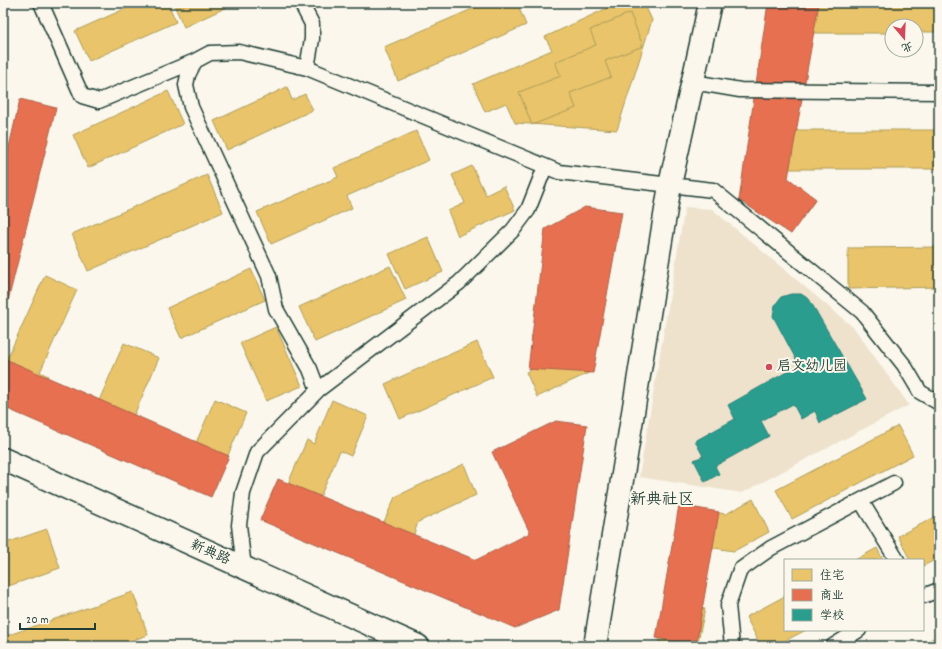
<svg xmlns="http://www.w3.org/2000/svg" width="942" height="649" font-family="Dekko,'LXGW WenKai TC',sans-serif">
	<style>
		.built { fill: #eee2cd }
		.homes { fill: #e9c46a; stroke: #ac9c5a }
		.shops { fill: #e76f51; stroke: #ab6048 }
		.schools { fill: #2a9d8f; stroke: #278074 }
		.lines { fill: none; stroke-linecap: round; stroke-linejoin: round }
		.lane-casing { stroke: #1f3d34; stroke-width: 17 }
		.secondary-casing { stroke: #1f3d34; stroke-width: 25 }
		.lane { stroke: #fbf7ec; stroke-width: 14 }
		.secondary { stroke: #fbf7ec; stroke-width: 22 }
		.poi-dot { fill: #d1495b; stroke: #fbf7ec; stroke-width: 1.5 }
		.labels { text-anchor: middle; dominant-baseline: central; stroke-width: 4; stroke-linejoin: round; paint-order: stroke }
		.poi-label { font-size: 14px; fill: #1f3d34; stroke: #fbf7ec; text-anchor: start }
		.street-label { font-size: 14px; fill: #1f3d34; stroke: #fbf7ec }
		.quarter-label { font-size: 16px; fill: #1f3d34; stroke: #fbf7ec }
	</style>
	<rect width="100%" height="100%" fill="#fbf7ec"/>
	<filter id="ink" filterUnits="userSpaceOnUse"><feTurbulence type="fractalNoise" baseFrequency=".025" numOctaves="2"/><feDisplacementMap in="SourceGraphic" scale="8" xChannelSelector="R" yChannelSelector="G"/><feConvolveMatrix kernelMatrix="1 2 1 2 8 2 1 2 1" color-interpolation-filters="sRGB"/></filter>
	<g filter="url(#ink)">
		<!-- built -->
		<path class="built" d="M685 207 712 209 854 328 909 405 742 493 639 477Z"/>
		<!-- homes -->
		<path class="homes" d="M138 3H168L176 22 89 61 75 31Z
			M173 3H236L184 27Z
			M486 3H517L526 25 398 81 384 47Z
			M618 3H644L652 20 617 130 515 123 506 103 485 112 473 84 552 50 545 37Z
			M775 3H939V32H916V26H892V33H775Z
			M630 13 643 46 605 61 611 77 570 93 576 108 532 125 519 92 561 76 555 62 596 45 590 30Z
			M287 87 292 100 305 94 313 110 227 150 214 121Z
			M168 91 183 124 88 168 73 135Z
			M756 130H939V169H755Z
			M416 131 429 160 347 196 352 208 271 244 257 212 338 177 334 168Z
			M472 166 486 195 504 186 515 210 458 236 448 211 465 203 452 175Z
			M207 175 223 212 88 271 72 234Z
			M569 220 582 249 601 241 612 264 555 290 544 266 562 258 549 229Z
			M428 237 443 272 405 289 389 254Z
			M939 247V287L848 289V248Z
			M390 266 406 300 315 342 299 307Z
			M251 269 265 300 181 338 167 308Z
			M45 275 77 290 40 372 48 376 29 417 3 404V390L14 365 6 361Z
			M276 327 302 386 266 401 240 343Z
			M551 327 564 356 582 347 593 371 537 397 526 372 544 364 531 336Z
			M477 342 493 377 400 419 385 384Z
			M124 343 159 358 117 454 82 440Z
			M215 399 246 413 211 495 179 482Z
			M332 400 368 416 351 456 340 451 304 534 272 520 307 440 314 444Z
			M898 426 913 455 792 519 776 490Z
			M534 435 547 464 565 456 576 480 520 505 509 481 527 473 514 444Z
			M464 464 476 495 418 522 400 576 366 562 395 497Z
			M753 499 769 532 734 551 675 542 681 507 726 514Z
			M939 515V558L923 566V560H910L898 536Z
			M47 529 60 568 3 588V544Z
			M517 544 530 574 548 565 559 589 503 614 492 590 510 582 497 553Z
			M877 548 883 560H855Z
			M133 592 148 635 116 646H3V637Z
			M785 596V630H806L775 646H761L746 617Z
			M665 602 705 609 697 646H658Z
			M939 635V646H919Z"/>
		<!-- shops -->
		<path class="shops" d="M768 3H819L788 178 816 199 791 234 739 200Z
			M20 99 56 108 3 321V173Z
			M585 207 622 212 593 373 528 369 545 229Z
			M3 358 229 456 211 497 3 407Z
			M556 421 587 425 559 610 515 628 260 520 278 479 476 560 530 533 492 452Z
			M679 505 719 512 696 645 656 638Z"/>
		<!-- schools -->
		<path class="schools" d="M791 294H801L809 299 867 399 820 423 815 411 801 419 793 404 761 421 769 436 715 466 719 474 705 482 694 460 703 456 695 441 735 419 728 405 799 365 773 316 775 305 781 297Z"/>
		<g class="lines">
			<!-- lane casing -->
			<g class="lane-casing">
				<path id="lane" d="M41 3 82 96 99 101 195 61
					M301 3 312 24V39L307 68
					M693 82 740 90 939 92
					M318 390 310 369 276 309 269 276 191 107 186 85 188 75 195 61 210 53 239 52 307 68 559 172 713 190 862 312 904 365 920 392 939 403
					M861 501 897 560
					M244 568 239 525 243 493 257 452 318 390 459 283 513 230 528 210 545 167
					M923 596 939 590
					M732 646 728 605 740 570 771 548 894 483
					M833 646 859 630"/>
			</g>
			<!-- secondary casing -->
			<g class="secondary-casing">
				<path id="secondary" d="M3 459 418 646
					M595 646 670 185 710 3"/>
			</g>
			<!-- lane -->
			<use href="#lane" class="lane"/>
			<!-- secondary -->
			<use href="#secondary" class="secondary"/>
		</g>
	</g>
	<!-- markers -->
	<circle class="poi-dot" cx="769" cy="367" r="4"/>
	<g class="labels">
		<!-- poi labels -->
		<g class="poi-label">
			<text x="777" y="367">启文幼儿园</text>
		</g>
		<!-- street labels -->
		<g class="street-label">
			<text transform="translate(210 553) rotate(24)">新典路</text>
		</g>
		<!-- quarter labels -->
		<g class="quarter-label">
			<text x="662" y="500">新典社区</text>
		</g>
	</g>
	<!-- margin -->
	<rect width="942" height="649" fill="none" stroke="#fbf7ec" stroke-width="16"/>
	<rect x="8" y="8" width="926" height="633" fill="none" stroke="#1f3d34" stroke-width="1.5" filter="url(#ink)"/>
	<!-- legend -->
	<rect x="784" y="559" width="140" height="72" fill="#fbf7ec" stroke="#a3ada2"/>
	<rect x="792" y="569" width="20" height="12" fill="#e9c46a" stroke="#a3ada2"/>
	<text x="820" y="579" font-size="12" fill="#1f3d34">住宅</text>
	<rect x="792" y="589" width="20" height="12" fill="#e76f51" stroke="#a3ada2"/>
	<text x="820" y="599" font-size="12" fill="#1f3d34">商业</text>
	<rect x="792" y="609" width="20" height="12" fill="#2a9d8f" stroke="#a3ada2"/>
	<text x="820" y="619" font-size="12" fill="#1f3d34">学校</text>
	<!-- north arrow -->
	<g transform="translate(904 38) rotate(161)"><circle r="19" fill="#fbf7ec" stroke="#a3ada2"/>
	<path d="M0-3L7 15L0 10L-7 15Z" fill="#d1495b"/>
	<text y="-6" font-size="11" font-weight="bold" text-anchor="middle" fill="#1f3d34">北</text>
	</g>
	<!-- scale -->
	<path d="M20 623v6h75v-6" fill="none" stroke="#1f3d34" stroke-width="2"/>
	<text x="26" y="623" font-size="12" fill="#1f3d34" stroke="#fbf7ec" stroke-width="3" paint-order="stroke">20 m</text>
</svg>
